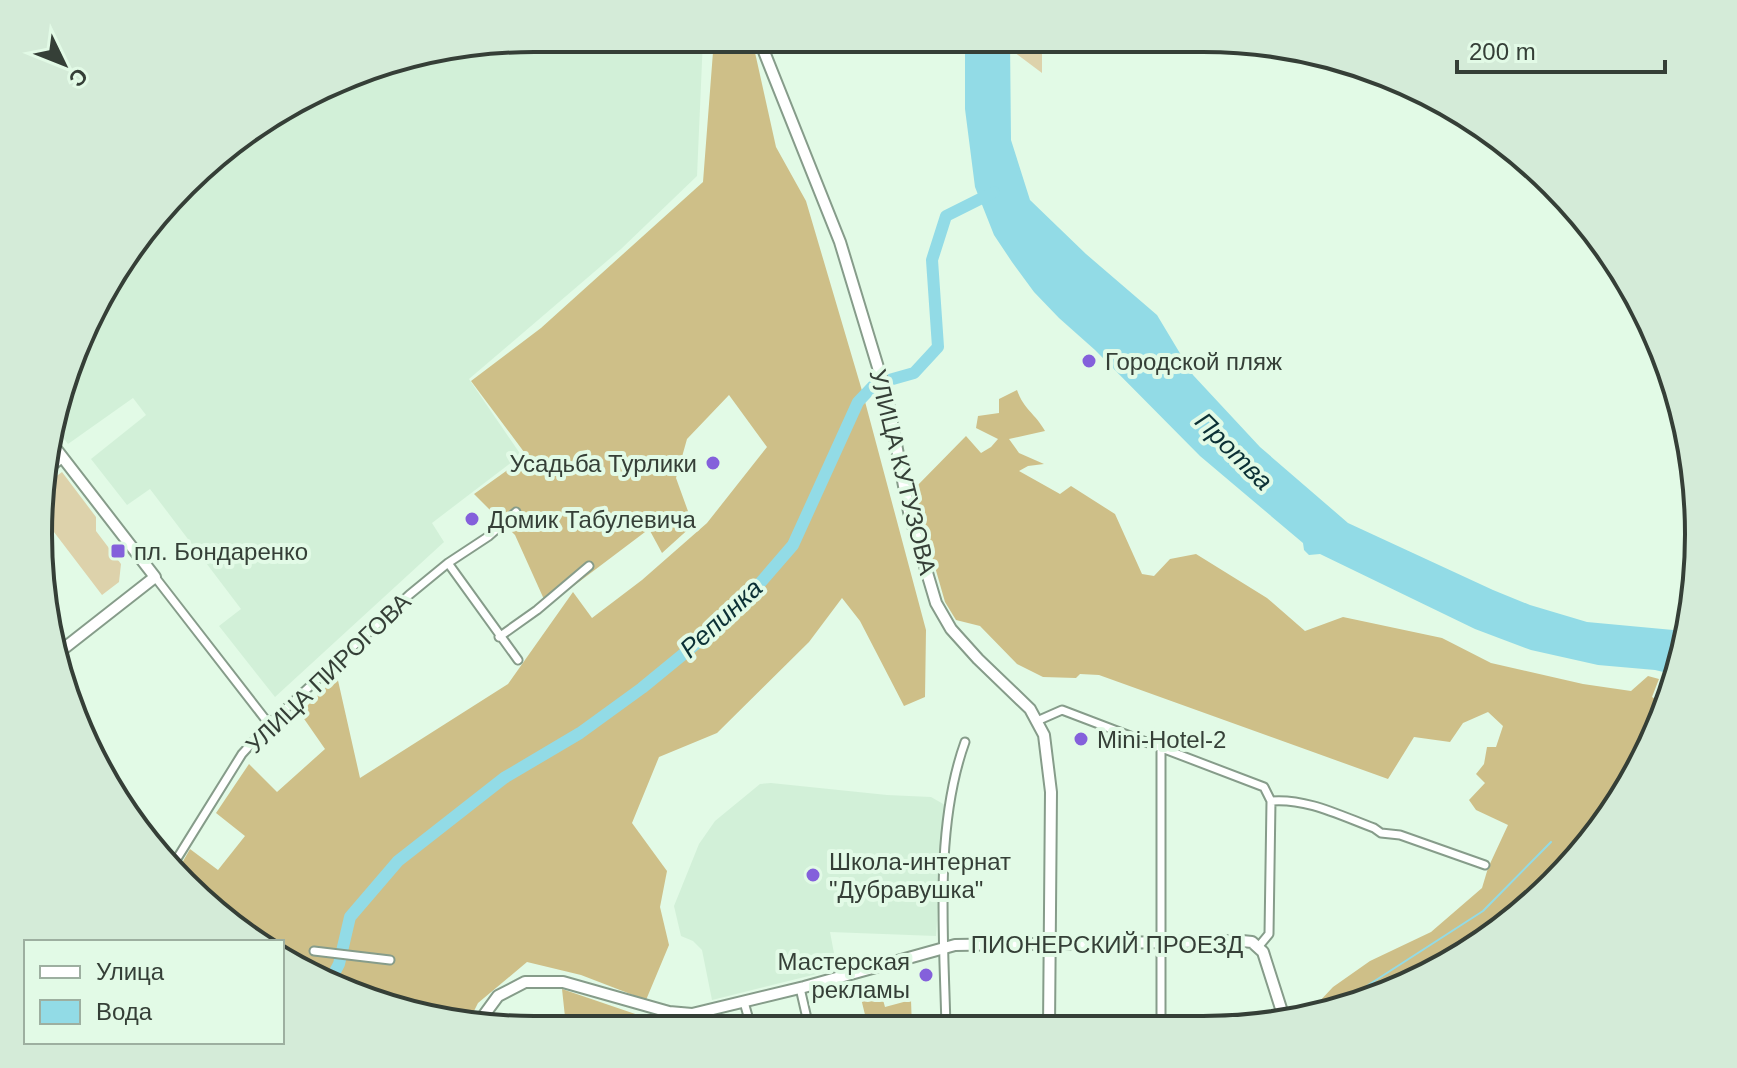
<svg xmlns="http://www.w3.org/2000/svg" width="1737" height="1068" font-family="Helvetica,sans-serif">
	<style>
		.built { fill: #d2f0d8 }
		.green { fill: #ddd2ab }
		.forest { fill: #cebf88 }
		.water { fill: #92dbe6 }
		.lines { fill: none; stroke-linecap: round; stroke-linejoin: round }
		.stream { stroke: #92dbe6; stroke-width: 2 }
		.river { stroke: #92dbe6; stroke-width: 12 }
		.street-casing { stroke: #869c8a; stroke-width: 11 }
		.secondary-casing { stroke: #869c8a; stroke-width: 14 }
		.street { stroke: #fff; stroke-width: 7 }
		.secondary { stroke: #fff; stroke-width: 10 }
		.poi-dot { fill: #8460db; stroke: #e2fae6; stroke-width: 3 }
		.labels { text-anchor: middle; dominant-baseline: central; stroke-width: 8; stroke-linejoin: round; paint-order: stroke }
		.poi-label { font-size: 24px; fill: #353f37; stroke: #e2fae6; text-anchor: start }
		.street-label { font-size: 24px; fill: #353f37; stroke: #e2fae6 }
		.water-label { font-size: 26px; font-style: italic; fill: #0b3035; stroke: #e2fae6 }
		.rim { fill: none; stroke: #353f37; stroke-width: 4 }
	</style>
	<rect width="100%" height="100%" fill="#e2fae6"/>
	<!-- built -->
	<path class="built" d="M534 38 703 39 697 176 621 249 469 379 521 455 432 523 444 542 275 697 219 626 241 609 150 489 127 505 91 459 146 415 133 398 68 444 56 428 64 375 122 258 207 167 283 113 375 64Z
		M771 783 887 795 931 797 945 805 936 936 830 932 837 969 712 1000 702 950 693 941 681 936 674 906 699 844 715 821 760 784Z"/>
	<!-- green -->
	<path class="green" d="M1010 41H1042V73L1010 49Z
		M62 472 96 517V531L121 564 119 582 102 595 41 515 46 484Z"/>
	<!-- forest -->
	<path class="forest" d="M714 39H752L776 147 806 201 863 394 926 630 925 697 904 706 860 621 842 598 809 642 717 733 659 757 632 823 667 871 660 907 669 945 646 1000 581 975 527 962 478 1003 467 1025 345 992 282 956V942H257L232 928 178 870 190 849 218 870 245 836 216 813 249 764 277 792 325 749 300 713 337 676 360 778 508 684 573 592 592 618 642 580 707 523 767 447 729 395 687 439 676 478 693 525 662 553 649 529 547 606 515 535 474 494 527 456 471 381 541 328 703 182Z
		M1017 390C1024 410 1035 413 1045 431L1009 439 1019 453 1044 464 1028 466 1019 471 1060 494 1071 486 1115 514 1142 574 1154 576 1170 559 1196 554 1267 598 1305 631 1343 617 1442 638 1491 663 1583 684 1631 691 1648 676 1659 679 1652 697 1662 703 1597 836 1451 964 1325 1014 1317 1004 1333 987 1370 961 1431 932 1482 888 1488 868 1508 825 1476 810 1469 800 1485 783 1476 774 1484 764 1487 747H1496L1503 726 1488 712 1463 723 1450 742 1414 737 1388 779 1099 675 1080 674 1076 678 1043 677 1017 664 980 626 956 620 945 602 913 490 966 436 981 453 991 447 998 439 976 428 978 416 999 413V399Z
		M878 982 885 1007 911 1000 912 1028 868 1027 858 986Z
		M562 989 647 1018 644 1027 566 1026Z"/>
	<!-- water -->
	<path class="water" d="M965 40 1010 41 1011 140 1030 200 1086 254 1157 315 1193 375 1260 447 1348 523 1493 590 1530 605 1587 622 1684 631 1682 662 1676 675 1655 670 1598 665 1531 650 1475 629 1320 554 1309 555 1304 550 1303 543 1200 456 1095 350 1059 318 1034 292 1012 262 994 235 975 187 965 109Z"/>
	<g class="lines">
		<!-- stream -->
		<path class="stream" d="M1328 1011 1483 911 1551 842"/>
		<!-- river -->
		<path class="river" d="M329 983 339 964 350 917 398 861 504 778 580 733 642 688 736 611 793 545 858 402 875 384 914 373 938 347 932 260 946 216 994 192"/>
		<!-- street casing -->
		<g class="street-casing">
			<path id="street" d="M49 469 63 458
				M448 563 518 660
				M155 577 269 724
				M499 637 537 610 589 566
				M1037 721 1062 710 1264 787 1271 801 1269 934 1259 946
				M1271 801C1307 798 1341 816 1374 828L1381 833 1400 835 1485 865
				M173 865 242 754 269 724 409 595 448 563 489 536 516 512
				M1558 870 1608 813
				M314 951 390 960
				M1422 976 1482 937
				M800 988 809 1027
				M744 1002 751 1027
				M665 1027 669 1012
				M946 1028C944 937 934 828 965 742
				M1161 1029V749"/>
		</g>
		<!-- secondary casing -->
		<g class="secondary-casing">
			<path id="secondary" d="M759 39 840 242 887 397 909 512 936 603 951 629 978 659 1030 709 1044 735 1051 792 1049 1028
				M53 445 155 577 58 653
				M476 1026 498 996 525 982H563L669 1012 692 1014 804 987 955 945 1242 941 1252 942 1263 952 1285 1021"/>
		</g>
		<!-- street -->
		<use href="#street" class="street"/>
		<!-- secondary -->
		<use href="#secondary" class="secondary"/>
	</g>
	<!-- markers -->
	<g class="poi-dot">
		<circle cx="1089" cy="361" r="8"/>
		<circle cx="713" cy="463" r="8"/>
		<circle cx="472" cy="519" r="8"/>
		<rect x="110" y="543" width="16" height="16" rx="4"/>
		<circle cx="1081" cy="739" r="8"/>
		<circle cx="813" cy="875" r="8"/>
		<circle cx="926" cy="975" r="8"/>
	</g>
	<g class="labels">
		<!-- poi labels -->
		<g class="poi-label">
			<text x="1105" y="361">Городской пляж</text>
			<text x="697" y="463" text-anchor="end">Усадьба Турлики</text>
			<text x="488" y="519">Домик Табулевича</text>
			<text x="134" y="551">пл. Бондаренко</text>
			<text x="1097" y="739">Mini-Hotel-2</text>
			<text x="829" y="861">Школа-интернат<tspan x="829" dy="28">"Дубравушка"</tspan></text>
			<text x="910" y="961" text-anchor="end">Мастерская<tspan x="910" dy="28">рекламы</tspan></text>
		</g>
		<!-- street labels -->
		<g class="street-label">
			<text transform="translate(903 472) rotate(76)">УЛИЦА КУТУЗОВА</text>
			<text transform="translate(328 673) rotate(-44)">УЛИЦА ПИРОГОВА</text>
			<text x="1107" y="944">ПИОНЕРСКИЙ ПРОЕЗД</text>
		</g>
		<!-- water labels -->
		<g class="water-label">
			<text transform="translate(1234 451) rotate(45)">Протва</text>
			<text transform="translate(721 618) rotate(-43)">Репинка</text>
		</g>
	</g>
	<!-- crop -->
	<path d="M0 0H1737V1068H0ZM534 52H1203A482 482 0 0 1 1685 534V534A482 482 0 0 1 1203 1016H534A482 482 0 0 1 52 534V534A482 482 0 0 1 534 52Z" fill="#d4ebd8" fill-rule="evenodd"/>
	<path class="rim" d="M534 52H1203A482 482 0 0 1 1685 534V534A482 482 0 0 1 1203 1016H534A482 482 0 0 1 52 534V534A482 482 0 0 1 534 52Z"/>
	<!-- legend -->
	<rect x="24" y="940" width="260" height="104" fill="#e2fae6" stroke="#9dafa0" stroke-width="2"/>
	<rect x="40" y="966" width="40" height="12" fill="#ffffff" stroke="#9dafa0" stroke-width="2"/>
	<text x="96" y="980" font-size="24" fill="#353f37">Улица</text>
	<rect x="40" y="1000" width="40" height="24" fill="#92dbe6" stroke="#9dafa0" stroke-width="2"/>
	<text x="96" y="1020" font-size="24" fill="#353f37">Вода</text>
	<!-- north arrow -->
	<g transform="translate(64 64) rotate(133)" stroke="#e2fae6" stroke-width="6" paint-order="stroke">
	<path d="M0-6L14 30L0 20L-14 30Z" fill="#353f37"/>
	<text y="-12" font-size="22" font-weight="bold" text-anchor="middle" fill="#353f37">С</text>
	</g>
	<!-- scale -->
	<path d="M1457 60v12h208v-12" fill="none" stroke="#353f37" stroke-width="4"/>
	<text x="1469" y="60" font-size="24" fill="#353f37" stroke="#e2fae6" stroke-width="6" paint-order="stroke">200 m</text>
</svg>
